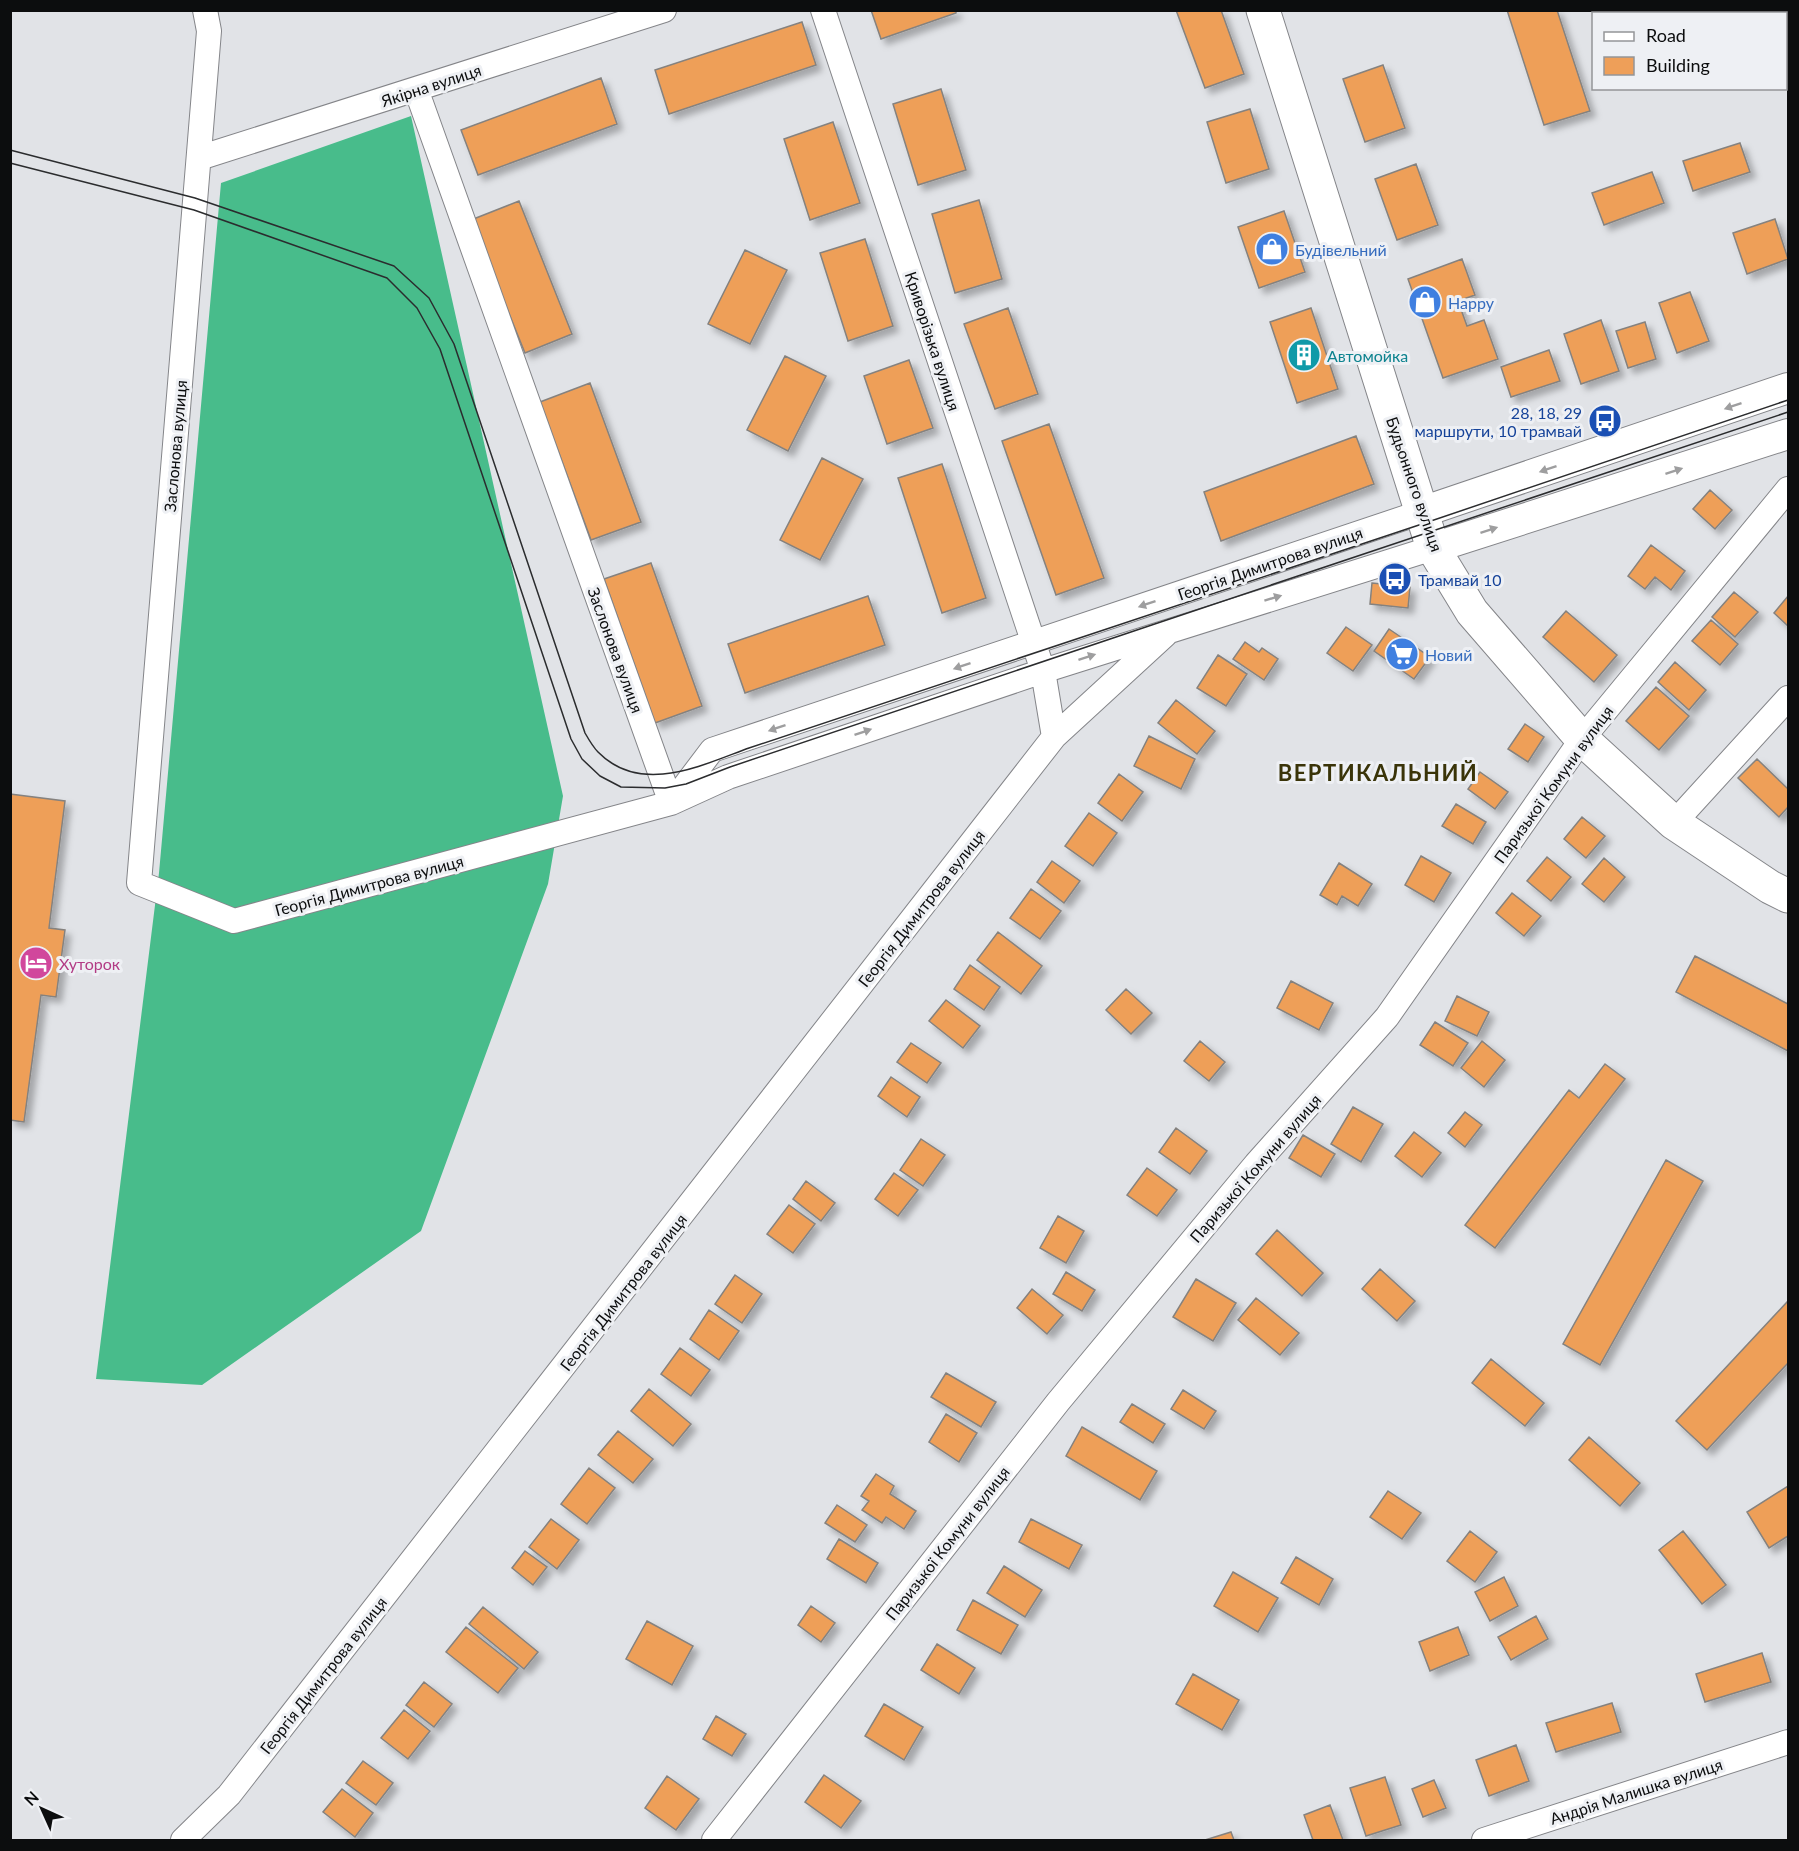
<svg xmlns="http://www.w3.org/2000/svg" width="1799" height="1851" font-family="Lato,sans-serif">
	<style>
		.forest { fill: #48bc8b }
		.building { fill: #ee9f59; stroke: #85827f; stroke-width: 1.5; filter: url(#shadow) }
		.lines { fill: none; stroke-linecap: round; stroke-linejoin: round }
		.minor-casing { stroke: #848589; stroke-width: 26 }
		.tertiary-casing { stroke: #848589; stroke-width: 32 }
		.secondary-casing { stroke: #848589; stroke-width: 35 }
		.minor { stroke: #fff; stroke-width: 24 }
		.tertiary { stroke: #fff; stroke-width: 30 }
		.secondary { stroke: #fff; stroke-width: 33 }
		.tram { stroke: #2b2c2e; stroke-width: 1.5 }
		.oneway { fill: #9e9e9f }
		.labels { text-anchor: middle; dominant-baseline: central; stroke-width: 6; stroke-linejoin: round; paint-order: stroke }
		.street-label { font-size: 16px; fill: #0c0d0e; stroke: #eef0f4 }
		.shop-label { font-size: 16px; fill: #366cbe; stroke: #eef0f4; text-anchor: start }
		.culture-label { font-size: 16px; fill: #0d838f; stroke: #eef0f4; text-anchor: start }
		.transit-label { font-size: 16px; fill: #164399; stroke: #eef0f4; text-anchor: end }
		.hotel-label { font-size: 16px; fill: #b23c85; stroke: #eef0f4; text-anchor: start }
		.district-label { font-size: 22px; font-weight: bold; letter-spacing: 1.5px; fill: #3a3409; stroke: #eef0f4 }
	</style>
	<defs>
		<filter id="shadow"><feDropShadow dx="5.5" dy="5.5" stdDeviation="3" flood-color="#0004"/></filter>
	</defs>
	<rect width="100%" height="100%" fill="#e1e3e7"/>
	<!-- forest -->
	<path class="forest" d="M411 116 563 796 548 884 421 1231 202 1385 96 1379 159 873 221 183Z"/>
	<!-- building -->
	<path class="building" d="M871 10H956V13L881 39Z
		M1176 10H1221L1244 74 1205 88Z
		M1507 10H1557L1590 111 1544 125Z
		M1624 10H1679L1680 14H1625Z
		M802 22 816 65 669 114 655 70Z
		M1383 65 1405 128 1365 142 1343 79Z
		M601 78 617 124 478 175 461 130Z
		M941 89 966 170 918 185 893 104Z
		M1250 109 1269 169 1226 183 1207 122Z
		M833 122 860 203 810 220 784 139Z
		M1740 143 1750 172 1693 191 1683 161Z
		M1416 164 1438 225 1397 240 1375 179Z
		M1652 172 1664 203 1604 225 1592 193Z
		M979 200 1002 279 955 293 932 214Z
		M519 201 572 334 525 353 471 220Z
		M1284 211 1305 272 1259 288 1238 227Z
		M1775 219 1788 259 1747 274 1733 233Z
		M865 239 893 326 848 341 820 253Z
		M745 250 787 270 750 344 708 324Z
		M1462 259 1475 295 1458 301 1467 326 1484 320 1498 359 1443 378 1408 279Z
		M1690 292 1709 341 1677 353 1659 303Z
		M1008 308 1038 394 995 409 964 324Z
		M1311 308 1338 389 1297 403 1270 322Z
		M1601 320 1619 371 1581 384 1564 334Z
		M1645 322 1656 359 1628 368 1616 331Z
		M1549 350 1560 381 1511 397 1501 367Z
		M785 356 826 376 788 451 747 430Z
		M909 360 933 428 887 444 864 376Z
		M590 383 641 522 591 540 540 402Z
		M1049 424 1104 578 1056 595 1002 441Z
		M1356 436 1374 484 1221 541 1204 492Z
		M822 458 863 479 820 560 780 540Z
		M942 464 986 598 942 613 898 478Z
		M1710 490 1732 510 1715 529 1693 509Z
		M1651 545 1685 571 1671 590 1655 577 1645 589 1628 576Z
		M651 563 702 706 655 723 604 579Z
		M1372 583 1410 587 1408 608 1370 604Z
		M1734 592 1758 612 1735 637 1712 617Z
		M868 596 885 645 745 693 728 644Z
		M1788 596V626L1774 613Z
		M1566 611 1617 655 1594 682 1543 637Z
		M1711 620 1738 644 1720 665 1692 641Z
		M1346 627 1372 645 1353 671 1327 653Z
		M1389 629 1430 657 1414 679 1374 651Z
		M1245 642 1259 652 1262 648 1278 659 1264 680 1233 659Z
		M1218 655 1247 674 1226 706 1197 688Z
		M1675 662 1706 690 1689 710 1658 682Z
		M1656 687 1689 716 1659 750 1626 721Z
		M1176 700 1215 731 1197 754 1158 723Z
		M1525 724 1544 737 1528 762 1508 749Z
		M1149 736 1195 759 1181 789 1134 766Z
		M1757 759 1788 789V807L1779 817 1738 778Z
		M1480 772 1508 792 1495 809 1468 789Z
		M1119 774 1143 792 1122 821 1098 803Z
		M10 794 65 801 49 928 65 930 56 997 41 995 24 1122 10 1120Z
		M1456 804 1486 822 1473 844 1442 826Z
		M1089 813 1117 833 1093 866 1065 846Z
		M1582 817 1605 836 1586 858 1564 839Z
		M1421 856 1451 873 1434 902 1405 885Z
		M1547 857 1571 877 1551 901 1527 881Z
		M1604 858 1625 877 1604 902 1582 884Z
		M1052 861 1080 881 1064 903 1037 882Z
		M1339 863 1372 884 1358 906 1342 896 1337 905 1320 895Z
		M1031 889 1061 911 1040 939 1010 918Z
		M1512 893 1541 916 1524 936 1496 913Z
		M998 932 1042 966 1021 994 977 960Z
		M1695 956 1788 1004V1051L1676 992Z
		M970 965 1000 987 984 1010 954 989Z
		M1291 981 1333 1003 1319 1030 1277 1008Z
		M1126 989 1152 1013 1131 1034 1106 1010Z
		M1457 996 1489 1012 1477 1036 1445 1021Z
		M946 1000 980 1026 963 1048 929 1021Z
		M1435 1022 1468 1043 1453 1066 1420 1045Z
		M1200 1041 1225 1062 1209 1081 1184 1061Z
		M1482 1041 1505 1060 1484 1087 1461 1068Z
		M911 1043 941 1063 927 1083 897 1062Z
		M1605 1064 1625 1079 1495 1248 1465 1225 1569 1090 1579 1098Z
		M891 1077 920 1097 907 1117 878 1096Z
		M1353 1107 1383 1124 1361 1162 1331 1144Z
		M1465 1112 1482 1125 1465 1147 1448 1133Z
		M1176 1128 1207 1151 1190 1174 1159 1152Z
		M1414 1132 1441 1153 1422 1177 1395 1156Z
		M1303 1135 1335 1154 1321 1177 1289 1158Z
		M921 1139 945 1155 923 1186 900 1170Z
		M1666 1160 1703 1181 1600 1365 1563 1344Z
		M1147 1168 1177 1190 1157 1216 1127 1195Z
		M894 1173 918 1190 898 1216 875 1199Z
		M806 1181 835 1203 821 1221 793 1199Z
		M789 1205 815 1224 793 1253 767 1234Z
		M1058 1216 1084 1231 1066 1263 1040 1248Z
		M1277 1230 1323 1273 1302 1296 1256 1254Z
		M1380 1269 1415 1301 1397 1321 1362 1289Z
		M1066 1272 1095 1290 1082 1311 1053 1294Z
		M735 1275 762 1294 742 1323 715 1304Z
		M1196 1279 1236 1303 1213 1341 1173 1317Z
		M1032 1289 1063 1315 1047 1334 1017 1308Z
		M1256 1298 1299 1333 1280 1355 1238 1320Z
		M1788 1301V1363L1707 1450 1676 1421Z
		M709 1310 739 1331 719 1360 690 1339Z
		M680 1348 710 1370 691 1396 661 1374Z
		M1491 1359 1544 1403 1525 1426 1472 1383Z
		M946 1373 996 1402 981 1427 931 1397Z
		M649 1389 691 1424 673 1446 631 1411Z
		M1183 1390 1216 1411 1204 1429 1171 1409Z
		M1132 1404 1165 1424 1153 1443 1120 1422Z
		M946 1414 977 1433 959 1462 929 1442Z
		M1082 1427 1157 1471 1140 1500 1066 1456Z
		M618 1431 653 1459 633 1483 598 1455Z
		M1589 1437 1640 1483 1620 1506 1569 1460Z
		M589 1468 615 1488 587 1524 561 1504Z
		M876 1474 894 1486 890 1494 916 1511 904 1529 886 1517 882 1523 862 1510 869 1501 861 1496Z
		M1788 1486V1536L1769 1548 1747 1512Z
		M1388 1491 1421 1513 1402 1539 1370 1517Z
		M837 1505 867 1525 855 1542 825 1523Z
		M551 1519 579 1540 557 1569 529 1547Z
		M1031 1519 1082 1545 1069 1569 1019 1542Z
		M1470 1531 1497 1552 1475 1582 1447 1561Z
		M1683 1531 1726 1585 1702 1604 1659 1550Z
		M839 1539 878 1563 866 1583 827 1559Z
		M525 1551 547 1567 533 1585 512 1568Z
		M1296 1557 1333 1579 1319 1605 1281 1583Z
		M1004 1566 1042 1590 1025 1617 987 1593Z
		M1233 1572 1278 1598 1258 1632 1214 1606Z
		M1504 1577 1518 1606 1490 1621 1475 1592Z
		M973 1600 1018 1625 1001 1654 957 1630Z
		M811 1606 835 1623 821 1642 798 1625Z
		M483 1607 538 1652 524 1669 469 1624Z
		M1536 1616 1548 1639 1511 1660 1498 1637Z
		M647 1621 693 1646 672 1685 626 1659Z
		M466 1627 518 1668 498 1693 446 1652Z
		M1458 1627 1469 1655 1430 1671 1419 1642Z
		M937 1644 975 1668 959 1694 921 1670Z
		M1762 1653 1771 1682 1705 1702 1696 1674Z
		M1193 1674 1239 1700 1222 1730 1176 1704Z
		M424 1682 452 1704 434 1727 406 1705Z
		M1612 1703 1621 1732 1556 1752 1546 1723Z
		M884 1704 923 1727 904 1760 865 1736Z
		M404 1710 430 1731 408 1759 381 1738Z
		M716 1716 746 1734 732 1756 703 1739Z
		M1516 1745 1529 1781 1489 1796 1476 1760Z
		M363 1761 393 1783 376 1805 346 1783Z
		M824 1775 861 1801 841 1828 805 1802Z
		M667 1776 699 1799 676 1830 645 1808Z
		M1385 1777 1401 1825 1366 1836 1350 1788Z
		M1434 1780 1446 1808 1423 1817 1412 1789Z
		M342 1789 373 1813 355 1837 323 1812Z
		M1330 1805 1343 1840H1313L1304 1815Z
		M1231 1832 1234 1840H1205Z"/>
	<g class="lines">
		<!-- minor casing -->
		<g class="minor-casing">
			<path id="minor" d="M205 10 209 31 139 883 234 921 671 803 728 777 1043 671 1433 548
				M823 10 1043 671 1054 737
				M416 89 671 803
				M199 158 664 10
				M675 799 712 750 1422 512
				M1674 823 1788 698
				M183 1840 229 1795 1054 737 1165 635
				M714 1840 1058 1402 1256 1164 1387 1017 1582 739 1788 489
				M1484 1840 1788 1742"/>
		</g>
		<!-- tertiary casing -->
		<g class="tertiary-casing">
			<path id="tertiary" d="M1422 512 1788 388
				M1433 548 1788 434"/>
		</g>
		<!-- secondary casing -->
		<g class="secondary-casing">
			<path id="secondary" d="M1263 10 1433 548 1472 612 1582 739 1674 823 1770 887 1788 896"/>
		</g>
		<!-- minor -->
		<use href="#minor" class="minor"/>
		<!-- tertiary -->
		<use href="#tertiary" class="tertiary"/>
		<!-- secondary -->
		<use href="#secondary" class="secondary"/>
		<!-- tram -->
		<path class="tram" d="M10 150 195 198 394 266 429 298 454 344 585 733C589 740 593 747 598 752 641 796 702 765 749 748L1425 523 1788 400
			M10 163 194 210 387 278 417 308 440 349 571 739 582 759 600 776 621 787 665 788 686 784 730 767C1082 647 1436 531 1788 412"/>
	</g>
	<!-- one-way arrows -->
	<defs><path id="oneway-solid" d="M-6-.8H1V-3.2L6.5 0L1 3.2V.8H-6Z" transform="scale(1.5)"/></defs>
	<g class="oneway">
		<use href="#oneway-solid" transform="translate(1733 406) rotate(161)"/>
		<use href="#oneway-solid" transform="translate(1548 469) rotate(161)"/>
		<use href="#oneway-solid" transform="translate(1674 471) rotate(-18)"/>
		<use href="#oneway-solid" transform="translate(1489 530) rotate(-18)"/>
		<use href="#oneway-solid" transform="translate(1273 598) rotate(-17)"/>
		<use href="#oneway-solid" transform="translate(1147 604) rotate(161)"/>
		<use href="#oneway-solid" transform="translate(1087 657) rotate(-18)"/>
		<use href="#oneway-solid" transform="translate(962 666) rotate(161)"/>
		<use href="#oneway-solid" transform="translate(777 728) rotate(161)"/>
		<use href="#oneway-solid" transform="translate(863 732) rotate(-19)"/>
	</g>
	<!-- icons -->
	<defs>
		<g id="shop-disc" transform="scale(1.725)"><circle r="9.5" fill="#3f7fe0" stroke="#eef0f4"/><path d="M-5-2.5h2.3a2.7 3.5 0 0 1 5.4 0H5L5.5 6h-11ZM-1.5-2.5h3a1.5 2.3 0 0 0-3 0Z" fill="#fff"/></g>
		<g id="building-disc" transform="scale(1.725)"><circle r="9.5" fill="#0f9aa8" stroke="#eef0f4"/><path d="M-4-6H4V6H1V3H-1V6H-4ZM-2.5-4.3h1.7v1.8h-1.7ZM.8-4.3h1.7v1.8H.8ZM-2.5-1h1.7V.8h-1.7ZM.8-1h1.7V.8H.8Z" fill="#fff"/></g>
		<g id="bus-disc" transform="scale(1.725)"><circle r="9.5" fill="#1a4fb4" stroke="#eef0f4"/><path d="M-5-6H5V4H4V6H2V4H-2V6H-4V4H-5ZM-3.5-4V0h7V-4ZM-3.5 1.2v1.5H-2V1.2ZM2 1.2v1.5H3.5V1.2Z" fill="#fff"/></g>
		<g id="supermarket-disc" transform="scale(1.725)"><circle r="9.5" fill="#3f7fe0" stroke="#eef0f4"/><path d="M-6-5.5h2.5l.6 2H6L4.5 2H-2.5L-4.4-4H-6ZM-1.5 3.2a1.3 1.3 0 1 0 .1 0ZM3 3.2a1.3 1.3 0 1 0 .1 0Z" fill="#fff"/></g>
		<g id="hotel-disc" transform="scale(1.725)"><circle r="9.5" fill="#d1479c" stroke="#eef0f4"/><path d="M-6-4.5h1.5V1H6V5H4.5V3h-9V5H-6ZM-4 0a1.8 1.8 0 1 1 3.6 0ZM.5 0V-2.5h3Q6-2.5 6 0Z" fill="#fff"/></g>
	</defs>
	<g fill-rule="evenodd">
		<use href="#shop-disc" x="1272" y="249"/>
		<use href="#shop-disc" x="1425" y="302"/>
		<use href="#building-disc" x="1304" y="355"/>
		<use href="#bus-disc" x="1605" y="421"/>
		<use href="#bus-disc" x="1395" y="579"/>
		<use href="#supermarket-disc" x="1402" y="654"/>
		<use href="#hotel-disc" x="36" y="963"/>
	</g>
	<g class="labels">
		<!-- street labels -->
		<g class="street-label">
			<text transform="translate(431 85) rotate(-18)">Якірна вулиця</text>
			<text transform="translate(933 341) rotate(72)">Криворізька вулиця</text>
			<text transform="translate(175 446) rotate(-85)">Заслонова вулиця</text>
			<text transform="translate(1415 484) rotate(71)">Будьонного вулиця</text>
			<text transform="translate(1270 563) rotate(-19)">Георгія Димитрова вулиця</text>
			<text transform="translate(616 650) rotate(70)">Заслонова вулиця</text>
			<text transform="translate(1553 784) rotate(-54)">Паризької Комуни вулиця</text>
			<text transform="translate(369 885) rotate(-15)">Георгія Димитрова вулиця</text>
			<text transform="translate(921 908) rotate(-52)">Георгія Димитрова вулиця</text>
			<text transform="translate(1255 1168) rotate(-49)">Паризької Комуни вулиця</text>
			<text transform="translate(623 1292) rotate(-52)">Георгія Димитрова вулиця</text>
			<text transform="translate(947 1543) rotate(-52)">Паризької Комуни вулиця</text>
			<text transform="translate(323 1675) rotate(-52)">Георгія Димитрова вулиця</text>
			<text transform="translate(1636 1791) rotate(-18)">Андрія Малишка вулиця</text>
		</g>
		<!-- shop labels -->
		<g class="shop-label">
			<text x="1295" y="249">Будівельний</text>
			<text x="1448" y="302">Happy</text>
			<text x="1425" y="654">Новий</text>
		</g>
		<!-- culture labels -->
		<g class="culture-label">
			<text x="1327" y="355">Автомойка</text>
		</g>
		<!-- transit labels -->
		<g class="transit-label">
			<text x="1582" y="412">28, 18, 29<tspan x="1582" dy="18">маршрути, 10 трамвай</tspan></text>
			<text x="1418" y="579" text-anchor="start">Трамвай 10</text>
		</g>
		<!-- hotel labels -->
		<g class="hotel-label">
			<text x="59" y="963">Хуторок</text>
		</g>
		<!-- district labels -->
		<g class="district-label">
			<text x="1378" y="772">ВЕРТИКАЛЬНИЙ</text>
		</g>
	</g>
	<!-- border -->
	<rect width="1799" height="1851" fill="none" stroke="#0c0d0e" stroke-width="24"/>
	<!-- legend -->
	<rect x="1592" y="12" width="195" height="78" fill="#eef0f4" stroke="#949598" stroke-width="1.5"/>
	<rect x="1604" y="32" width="30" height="9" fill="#ffffff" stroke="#949598" stroke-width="1.5"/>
	<text x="1646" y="42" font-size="18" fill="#0c0d0e">Road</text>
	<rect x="1604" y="57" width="30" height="18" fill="#ee9f59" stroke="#949598" stroke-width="1.5"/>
	<text x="1646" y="72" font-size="18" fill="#0c0d0e">Building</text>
	<!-- north arrow -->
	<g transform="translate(42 1809) rotate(315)" stroke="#eef0f4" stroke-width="4.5" paint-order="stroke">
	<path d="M0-4.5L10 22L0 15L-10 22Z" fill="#0c0d0e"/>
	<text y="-9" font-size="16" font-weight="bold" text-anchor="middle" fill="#0c0d0e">N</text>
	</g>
</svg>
